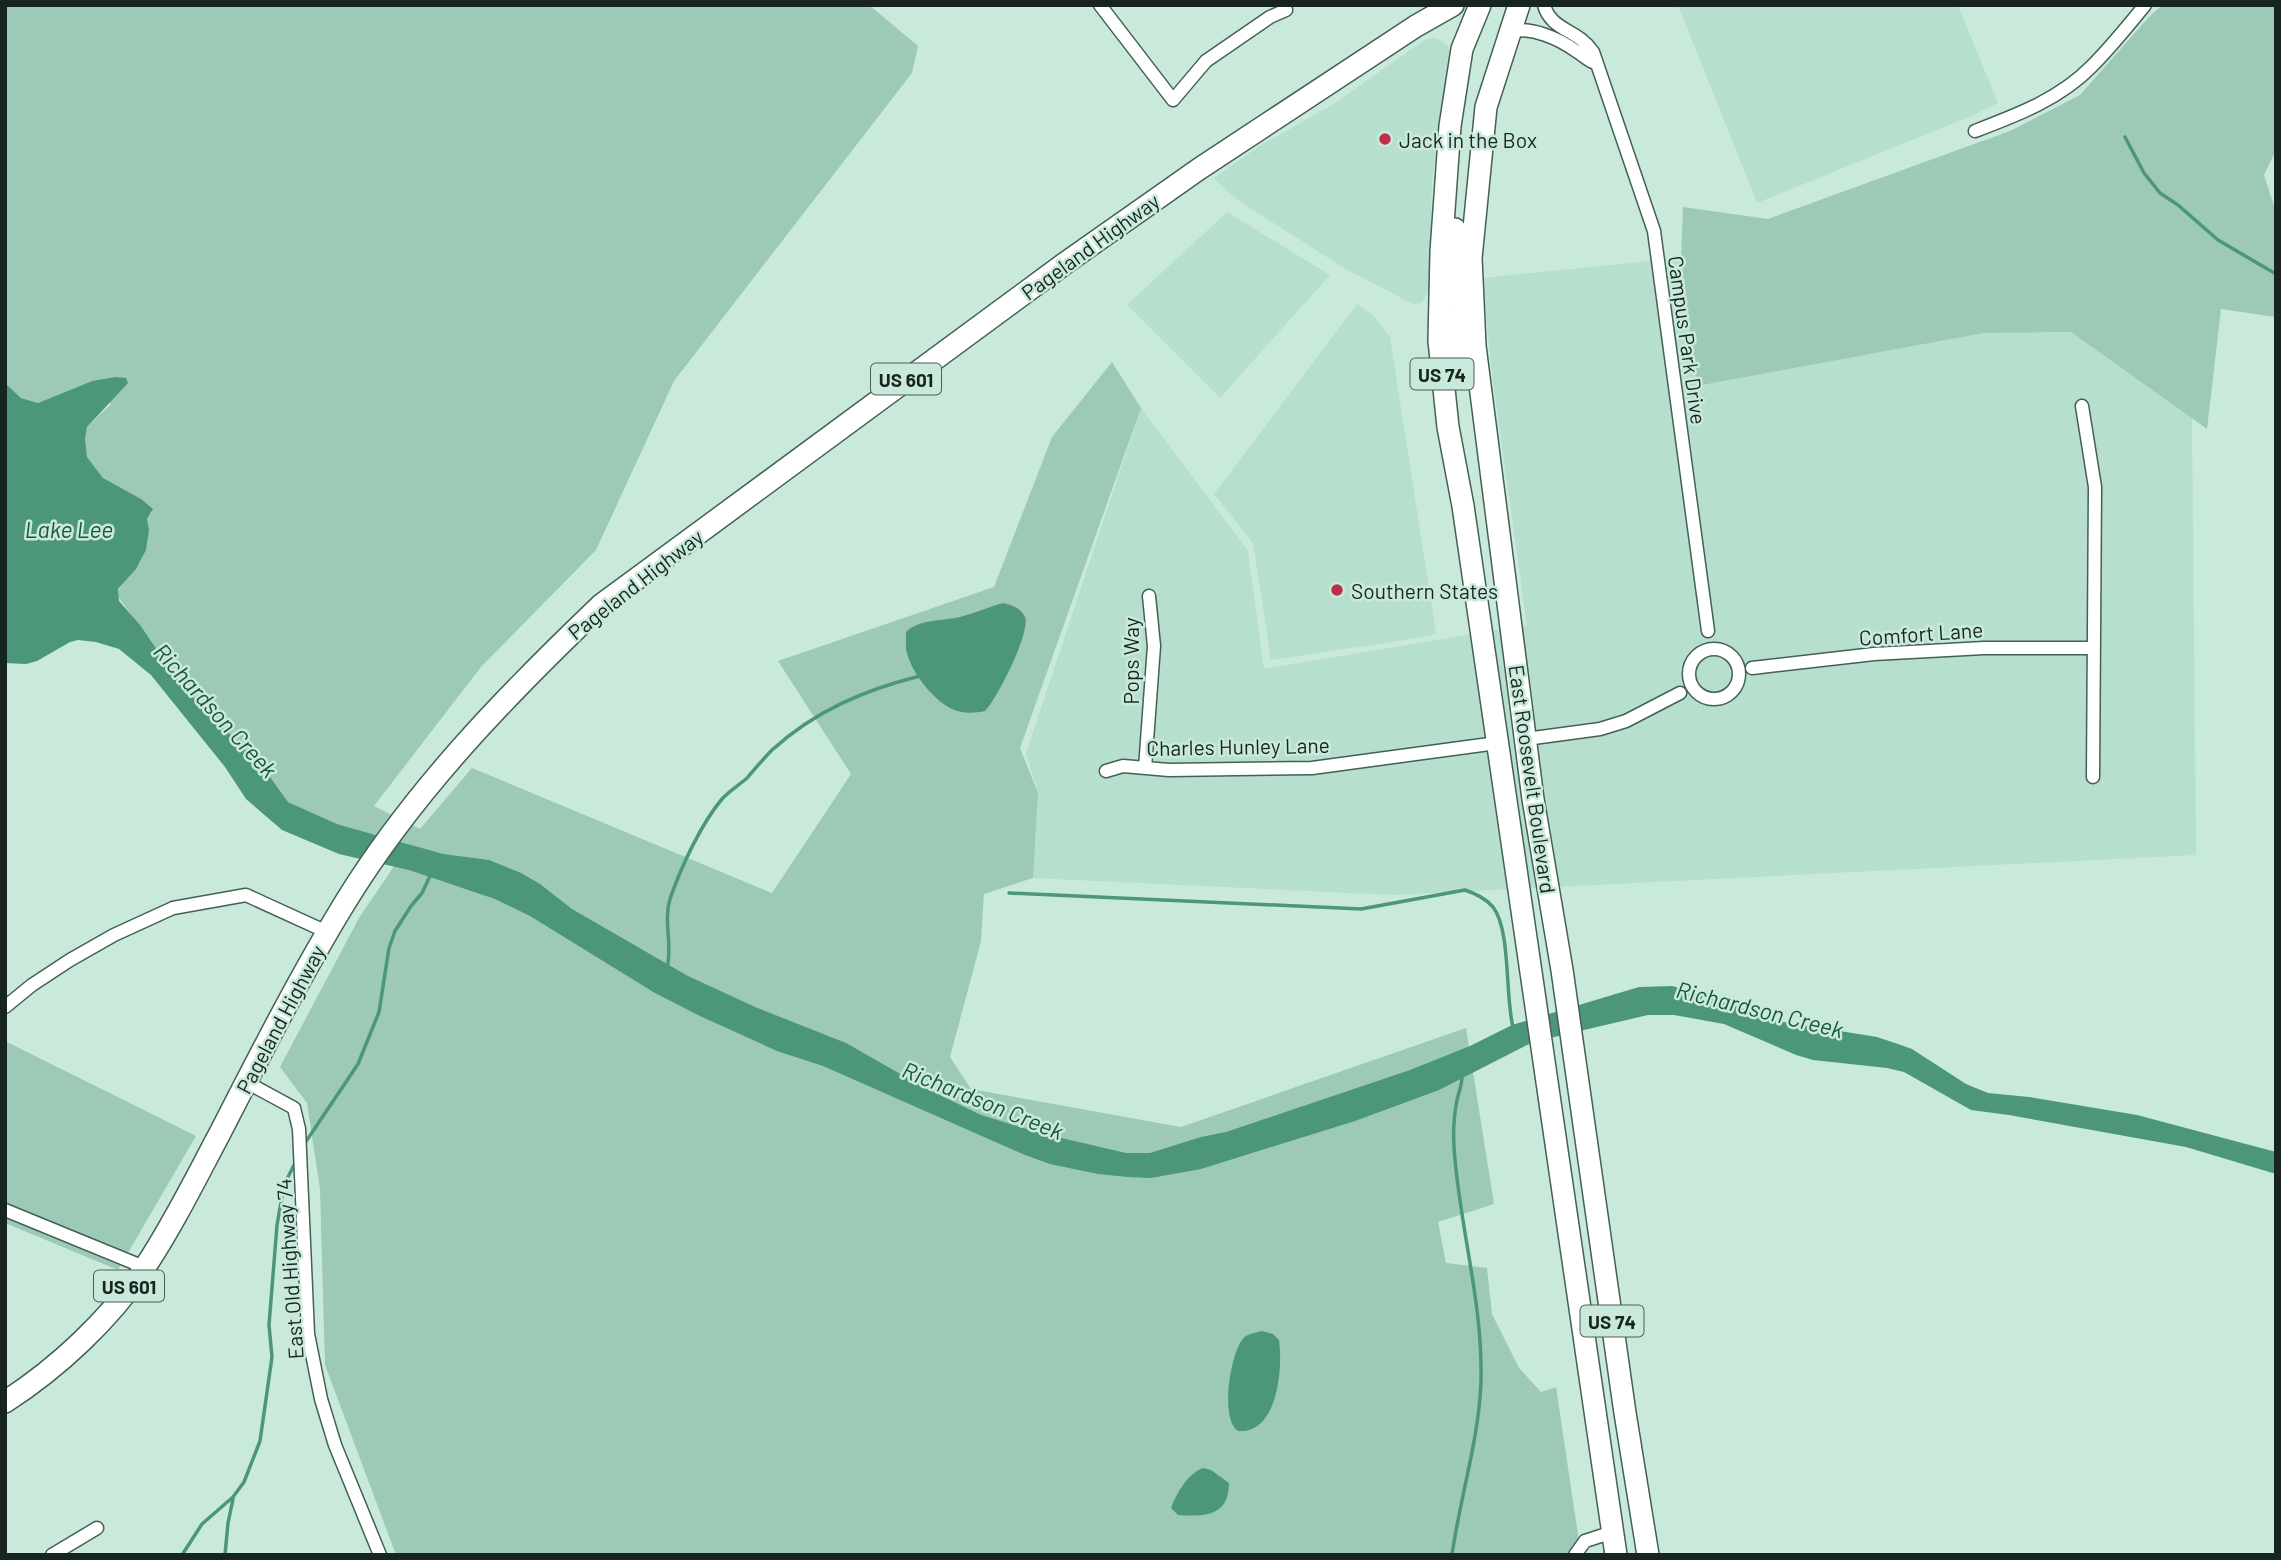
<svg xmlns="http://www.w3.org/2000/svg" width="2281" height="1560" font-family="Barlow,sans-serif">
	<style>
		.built { fill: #b6dfcd }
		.green { fill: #9ccab6 }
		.water { fill: #4c9679 }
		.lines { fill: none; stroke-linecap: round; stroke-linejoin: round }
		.stream { stroke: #4c9679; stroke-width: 3.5 }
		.minor-casing { stroke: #436054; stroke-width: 15 }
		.trunk-casing { stroke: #436054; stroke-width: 24 }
		.minor { stroke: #fff; stroke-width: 12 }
		.trunk { stroke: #fff; stroke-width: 21 }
		.poi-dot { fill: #bf2f49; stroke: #c9eadb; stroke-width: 2.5 }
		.labels { text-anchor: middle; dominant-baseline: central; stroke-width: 5; stroke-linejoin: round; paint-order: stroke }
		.shield { fill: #c9eadb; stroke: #4d5f57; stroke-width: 2 }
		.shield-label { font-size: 19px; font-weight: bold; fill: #18241f }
		.poi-label { font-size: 21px; fill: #18241f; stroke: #c9eadb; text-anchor: start }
		.street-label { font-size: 21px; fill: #18241f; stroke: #c9eadb }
		.water-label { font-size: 23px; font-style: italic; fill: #18543f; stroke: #c9eadb }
	</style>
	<rect width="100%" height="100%" fill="#c9eadb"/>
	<!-- built -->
	<path class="built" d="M1678 5H1958L1998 103 1971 116 1757 203Z
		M1436 38 1447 45 1450 52 1449 61 1432 182 1429 291 1421 303 1413 304 1344 268 1236 199 1214 178 1258 147 1332 105 1426 39Z
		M1227 212 1330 275 1220 398 1127 305Z
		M1681 258 1697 386 1984 333 2071 332 2192 418 2196 855 1394 895 1033 878 1038 793 1026 753 1141 408 1248 551 1264 669 1527 625 1493 383 1482 278Z
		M1357 304 1373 315 1390 337 1436 633 1431 636 1271 660 1253 543 1214 494Z"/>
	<!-- green -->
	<path class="green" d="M5 5H869L918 46 912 73 674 381 596 550 481 667 374 806 420 829 472 768 772 893 851 774 778 661 994 587 1052 437 1112 362 1141 408 1020 748 1038 793 1033 878 984 894 981 941 950 1057 971 1089 1181 1127 1466 1028 1494 1204 1438 1222 1446 1263 1487 1268 1492 1314 1519 1368 1541 1392 1556 1387 1581 1555H396L325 1365 320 1189 307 1103 280 1067 359 918 409 844 337 824 288 802 263 767 181 685 117 595C119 585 127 580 133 572 146 557 150 538 147 519L152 512 103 478 87 457 85 439 87 427 111 404 92 381 38 403 21 398 5 383Z
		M2162 5H2276V150L2264 175 2276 212V317L2221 309 2207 429 2071 332 1984 333 1697 386 1681 258 1683 207 1768 219 2010 131 2080 95 2148 18Z
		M5 1041 196 1136 118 1270 5 1223Z"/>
	<!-- water -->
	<path class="water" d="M116 377 126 378 128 383 87 427 85 439 87 457 103 478 141 499 153 509 147 519 149 530 146 550 136 569 118 589 119 601 140 625 181 685 263 767 288 802 337 824 443 854 489 860 521 873 540 884 572 909 688 976 755 1007 846 1043 925 1088 981 1115 1040 1133 1126 1153H1150L1201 1137 1226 1132 1410 1070 1470 1046 1512 1025 1639 987 1672 986 1703 994 1778 1021 1877 1037 1895 1043 1912 1049 1966 1084 1988 1093 2029 1097 2137 1115 2276 1152V1174L2186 1147 2009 1115 1971 1110 1904 1072 1887 1068 1813 1060 1796 1055 1724 1024 1674 1015H1648L1533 1042 1439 1090 1355 1121 1201 1169 1151 1178 1128 1177 1098 1174 1050 1164 1025 1155 823 1066 777 1051 700 1016 655 993 530 916 495 899 409 870 339 854 282 830 246 799 225 767 151 675 119 649 96 642 78 640 70 642 37 661 26 664 5 663V383L21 398 38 403 92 381Z
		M1003 603C1012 605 1021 608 1025 617 1031 632 997 699 985 711 975 713 962 714 952 709 932 699 910 671 906 649 906 643 906 637 906 632 919 619 943 621 960 617 975 613 989 607 1003 603Z
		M1262 1331 1273 1334 1279 1340C1283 1368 1278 1434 1238 1431 1220 1420 1230 1356 1242 1340 1246 1334 1254 1333 1262 1331Z
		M1203 1468 1211 1470 1229 1483C1229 1516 1205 1517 1178 1515L1171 1508C1177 1493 1187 1474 1203 1468Z"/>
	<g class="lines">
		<!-- stream -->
		<path class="stream" d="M2125 137 2144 173 2160 193 2178 205 2218 240 2276 274
			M1009 893 1361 909 1465 890C1476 894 1485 898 1493 907 1511 930 1505 997 1513 1027
			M667 968C673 946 663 921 670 899 681 867 701 824 722 799 729 791 739 785 747 778 755 769 763 759 772 750 815 711 864 690 920 676
			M305 1143 358 1064 379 1012 389 948 395 931 411 906 422 893 430 876
			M182 1555 202 1524 233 1497 244 1482 260 1441 272 1357 269 1325 277 1225 284 1185 295 1163
			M225 1555 228 1523 233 1499
			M1452 1555C1460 1497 1479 1440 1481 1381 1483 1301 1459 1226 1454 1147 1453 1131 1454 1115 1457 1100 1459 1091 1463 1082 1462 1074"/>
		<!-- minor casing -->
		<g class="minor-casing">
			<path id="minor" d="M1100 5 1173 100 1206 61 1270 17 1286 10 1284 5
				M1544 5C1551 31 1578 29 1593 52L1654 231 1708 631
				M1510 31C1532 27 1558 38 1576 51 1583 55 1587 60 1595 63
				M1975 131C2017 115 2060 99 2092 66 2111 47 2128 26 2145 5
				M2082 406 2095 487 2093 777
				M1689 674a25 25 0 1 1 50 0a25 25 0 1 1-50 0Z
				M1752 668 1874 654 1984 648H2094
				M1526 739 1600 729 1626 721 1680 693
				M1145 768 1154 646 1149 596
				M1106 771 1123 766 1169 770 1312 768 1497 743
				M5 1007 32 985 70 960 114 935 173 908 246 895 327 932
				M246 1082 294 1108 299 1129 308 1334 321 1399 335 1445 380 1555
				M5 1210 144 1267
				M52 1555 97 1528
				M1575 1555 1585 1541 1613 1532"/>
		</g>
		<!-- trunk casing -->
		<g class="trunk-casing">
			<path id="trunk" d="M1480 5 1462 49 1450 126 1441 252 1439 341 1448 427 1463 506 1616 1555
				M1519 5 1486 107 1471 258 1475 346 1533 799 1562 970 1625 1413 1648 1555
				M1455 229 1456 301 1473 320
				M1440 319 1451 322 1456 327 1464 375
				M5 1402C59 1367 109 1320 145 1267 173 1225 196 1178 220 1133 260 1055 300 976 346 901 415 789 507 695 601 605L1064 264 1199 169 1416 26 1453 5"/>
		</g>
		<!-- minor -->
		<use href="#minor" class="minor"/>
		<!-- trunk -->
		<use href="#trunk" class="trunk"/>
	</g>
	<!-- markers -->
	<g class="poi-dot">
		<circle cx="1385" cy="139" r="7"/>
		<circle cx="1337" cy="590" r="7"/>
	</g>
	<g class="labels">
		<!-- shield labels -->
		<g class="shield">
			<rect x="1410.5" y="358.5" width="63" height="31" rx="5"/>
			<rect x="871" y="363.5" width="70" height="31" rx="5"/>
			<rect x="94" y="1270.5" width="70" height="31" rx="5"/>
			<rect x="1580.5" y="1305.5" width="63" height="31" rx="5"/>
		</g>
		<g class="shield-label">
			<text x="1442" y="374">US 74</text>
			<text x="906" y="379">US 601</text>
			<text x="129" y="1286">US 601</text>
			<text x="1612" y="1321">US 74</text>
		</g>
		<!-- poi labels -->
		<g class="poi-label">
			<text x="1399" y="139">Jack in the Box</text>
			<text x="1351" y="590">Southern States</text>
		</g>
		<!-- street labels -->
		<g class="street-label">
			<text transform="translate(1090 246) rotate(-36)">Pageland Highway</text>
			<text transform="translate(1688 340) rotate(82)">Campus Park Drive</text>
			<text transform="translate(635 584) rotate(-38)">Pageland Highway</text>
			<text transform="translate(1921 633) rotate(-4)">Comfort Lane</text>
			<text transform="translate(1130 661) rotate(-90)">Pops Way</text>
			<text transform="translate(1238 746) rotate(-1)">Charles Hunley Lane</text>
			<text transform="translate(1533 779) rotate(82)">East Roosevelt Boulevard</text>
			<text transform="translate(280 1019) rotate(-62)">Pageland Highway</text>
			<text transform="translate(289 1269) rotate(-94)">East Old Highway 74</text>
		</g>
		<!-- water labels -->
		<g class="water-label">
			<text x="69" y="529">Lake Lee</text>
			<text transform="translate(216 710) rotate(48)">Richardson Creek</text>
			<text transform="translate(1760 1009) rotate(14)">Richardson Creek</text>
			<text transform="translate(983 1100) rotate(22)">Richardson Creek</text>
		</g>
	</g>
	<!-- border -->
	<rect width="2281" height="1560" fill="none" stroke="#18241f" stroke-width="14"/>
</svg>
